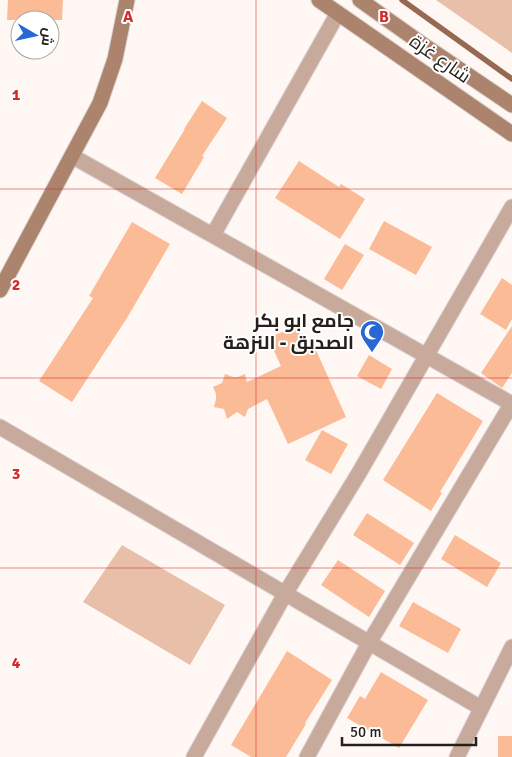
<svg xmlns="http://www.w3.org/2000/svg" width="512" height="757" font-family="Signika,Cairo,sans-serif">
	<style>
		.garden { fill: #e8c0aa }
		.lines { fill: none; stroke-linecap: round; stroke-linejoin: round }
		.stream { stroke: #956a51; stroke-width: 5.5 }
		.building { fill: #fbbb97 }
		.street-casing { stroke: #dcd5d2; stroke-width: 17 }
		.secondary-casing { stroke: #dcd5d2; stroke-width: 17 }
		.street { stroke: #c7aa9b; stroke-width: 15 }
		.secondary { stroke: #ac846d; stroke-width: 15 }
		.grid { fill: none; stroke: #d62828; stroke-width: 1; stroke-opacity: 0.55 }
		.labels { text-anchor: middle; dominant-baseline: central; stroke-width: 4; stroke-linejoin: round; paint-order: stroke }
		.street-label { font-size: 19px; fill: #26201d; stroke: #fff }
		.poi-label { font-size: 19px; font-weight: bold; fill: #26201d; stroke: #fff; text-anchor: end }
		.grid-label { font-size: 16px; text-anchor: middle; font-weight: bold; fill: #d62828; stroke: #fff; stroke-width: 4; stroke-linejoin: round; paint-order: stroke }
	</style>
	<rect width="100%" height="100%" fill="#fff7f4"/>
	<!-- garden -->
	<path class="garden" d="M436 0H512V53Z
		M122 545 225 605 190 665 83 602Z"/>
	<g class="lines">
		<!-- stream -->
		<path class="stream" d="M402 0 512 79"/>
	</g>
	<!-- building -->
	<path class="building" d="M8 0H63L62 20H7Z
		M202 101 227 118 202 156 204 157 182 194 155 178 185 129H184Z
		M299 161 339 187 341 184 365 199 340 239 275 198Z
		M384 221 432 247 416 275 369 249Z
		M132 222 170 244 127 318 72 402 39 381 93 298 89 296Z
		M345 244 364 255 342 290 324 279Z
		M502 278 512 285V319L506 330 480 314Z
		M296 326 309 353 316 350 346 417 288 444 267 399 248 409 245 417 237 412 227 419 224 409 214 407 216 399V394L213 387 222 383 225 374 233 377H238L245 374 247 382 281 366 268 338Z
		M512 326V373L502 388 481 373Z
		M369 355 392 369 381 389 357 376Z
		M437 393 483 421 440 492 442 493 431 511 383 480Z
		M322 430 348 444 331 474 305 460Z
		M367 513 414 543 400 565 353 535Z
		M455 535 501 563 487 587 441 559Z
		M338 560 385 591 369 617 321 585Z
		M413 602 461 629 448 653 399 626Z
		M287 651 332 680 305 723 306 724 286 757H251L231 745Z
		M381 672 428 700 399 748 347 718 360 696 365 699Z
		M498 736H512V757H498Z"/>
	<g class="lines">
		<!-- street casing -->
		<g class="street-casing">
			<path id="street" d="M72 156 512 404
				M213 235 338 13
				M0 427 481 708
				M194 757 285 594 359 473 512 207
				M307 757 369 643 512 403
				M457 757 512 647"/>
		</g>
		<!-- secondary casing -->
		<g class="secondary-casing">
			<path id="secondary" d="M319 0 512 134
				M360 0 422 44 512 105
				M0 290 100 103 115 59 127 0"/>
		</g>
		<!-- street -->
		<use href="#street" class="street"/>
		<!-- secondary -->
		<use href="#secondary" class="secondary"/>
	</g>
	<!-- grid -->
	<path class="grid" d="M256 0V757M0 189H512M0 378H512M0 568H512"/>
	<!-- icons -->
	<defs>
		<g id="mosque-pin" transform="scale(1.25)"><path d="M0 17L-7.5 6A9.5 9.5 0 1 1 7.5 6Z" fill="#2868d4" stroke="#fff"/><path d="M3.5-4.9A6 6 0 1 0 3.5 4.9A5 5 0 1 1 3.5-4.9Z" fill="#fff"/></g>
	</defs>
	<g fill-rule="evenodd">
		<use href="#mosque-pin" x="372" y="332"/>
	</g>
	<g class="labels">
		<!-- street labels -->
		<g class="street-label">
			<text transform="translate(440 59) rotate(35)">شارع غزة</text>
		</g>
		<!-- poi labels -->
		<g class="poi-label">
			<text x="354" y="321">جامع ابو بكر<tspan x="354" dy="22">الصدبق - النزهة</tspan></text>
		</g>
	</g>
	<g class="grid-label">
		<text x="128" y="22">A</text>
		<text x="384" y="22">B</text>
		<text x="16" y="100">1</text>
		<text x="16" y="290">2</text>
		<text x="16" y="479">3</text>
		<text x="16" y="668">4</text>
	</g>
	<!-- north arrow -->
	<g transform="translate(35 35) rotate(99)"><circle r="24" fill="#ffffff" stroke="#a8a6a5"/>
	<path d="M0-4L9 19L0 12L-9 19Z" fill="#2868d4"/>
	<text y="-8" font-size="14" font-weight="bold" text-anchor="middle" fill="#26201d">ش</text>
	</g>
	<!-- scale -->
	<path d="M342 737v8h134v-8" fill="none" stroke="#26201d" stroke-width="2.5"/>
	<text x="350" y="737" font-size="15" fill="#26201d" stroke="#ffffff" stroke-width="4" paint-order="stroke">50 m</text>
</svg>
